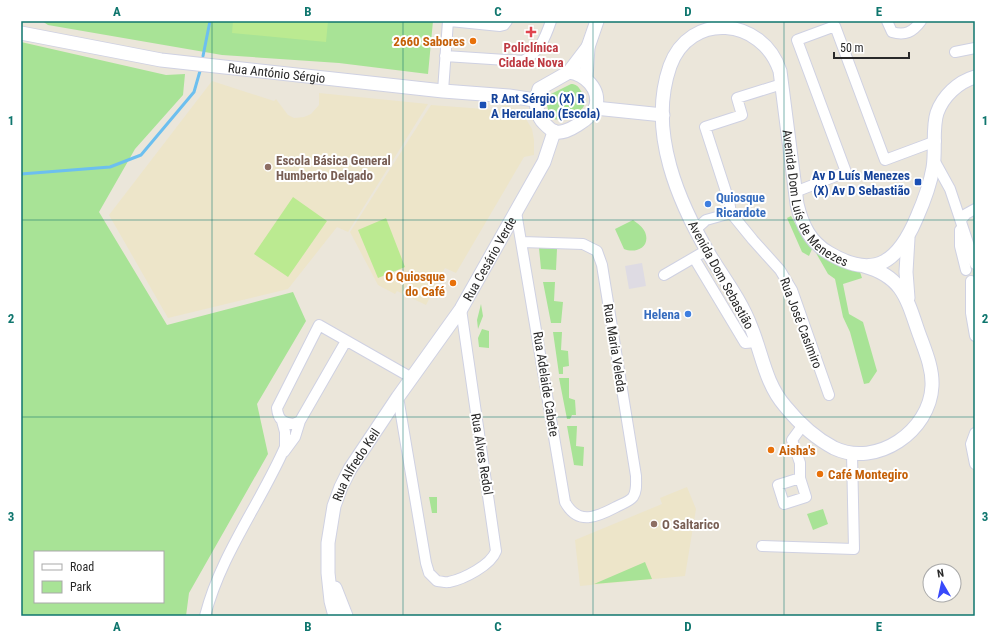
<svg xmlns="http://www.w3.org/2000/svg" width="996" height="637" font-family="'Roboto Condensed',sans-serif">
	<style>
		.industrial { fill: #dedbe3 }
		.education { fill: #ede5c9 }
		.green { fill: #a8e396; fill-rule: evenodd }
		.pitch { fill: #bbea91 }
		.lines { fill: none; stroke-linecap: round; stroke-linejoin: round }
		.stream { stroke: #6cbfef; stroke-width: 3 }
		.minor-casing { stroke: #cfd1e2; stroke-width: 12 }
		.tertiary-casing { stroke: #cfd1e2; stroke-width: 15 }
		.minor { stroke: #fff; stroke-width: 10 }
		.tertiary { stroke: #fff; stroke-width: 13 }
		.grid { fill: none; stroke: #0f766e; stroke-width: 1; stroke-opacity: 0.55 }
		.health-dot { fill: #e0444e; stroke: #fff; stroke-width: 1.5 }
		.food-dot { fill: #e8710a; stroke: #fff; stroke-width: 1.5 }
		.transit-dot { fill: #1a4fb4; stroke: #fff; stroke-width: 1.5 }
		.education-dot { fill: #8d6e63; stroke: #fff; stroke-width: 1.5 }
		.shop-dot { fill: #3f7fe0; stroke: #fff; stroke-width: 1.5 }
		.labels { text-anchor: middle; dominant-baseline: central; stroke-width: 4; stroke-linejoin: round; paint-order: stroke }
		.food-label { font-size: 13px; font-weight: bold; fill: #c56008; stroke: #fff; text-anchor: end }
		.health-label { font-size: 13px; font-weight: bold; fill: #be3a42; stroke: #fff }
		.street-label { font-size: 13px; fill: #292929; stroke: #fff }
		.transit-label { font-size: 13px; font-weight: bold; fill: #164399; stroke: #fff; text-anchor: start }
		.education-label { font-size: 13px; font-weight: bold; fill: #785e54; stroke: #fff; text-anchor: start }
		.shop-label { font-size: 13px; font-weight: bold; fill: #366cbe; stroke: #fff; text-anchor: start }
		.neatline { fill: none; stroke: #0f766e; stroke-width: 1.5 }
		.grid-label { font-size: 13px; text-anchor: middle; font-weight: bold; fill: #0f766e }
	</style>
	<rect width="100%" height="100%" fill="#ebe6da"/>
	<!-- industrial -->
	<path class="industrial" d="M642 263 646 286 629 289 625 266Z"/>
	<!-- education -->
	<path class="education" d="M212 81 274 101 276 99 288 115 294 118 304 117 311 114 319 105V93L428 104 348 232 337 227 288 289 168 318 109 215Z
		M431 105 497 110 505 105 517 110 526 119 532 129 534 140V155L524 157 456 273 445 268 426 305 397 291 395 294 378 285 350 232Z
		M687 487 696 509 685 576 580 586 575 540 662 504 660 498Z"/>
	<!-- green -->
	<path class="green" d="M42 21H433L428 74 339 63 222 55 48 25Z
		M21 42 166 75 185 74 183 95 135 149 99 212 167 325 293 292 306 321 257 404 268 454 189 593 186 616H21ZM35 552H163V602H35Z
		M571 84C576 84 578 86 581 91 583 94 586 98 585 102 585 112 563 122 554 119L548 110 546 99 549 95Z
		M791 216 804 239 812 249 809 256 802 252 787 218Z
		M633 220C637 223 643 227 645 232 651 247 636 254 624 249L615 229Z
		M539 248 557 249 556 270 541 269Z
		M816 253 838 265 860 272 862 278 843 284 849 314 863 322 877 371 869 383 864 384 850 332 843 317 835 279 828 274Z
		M543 282H555L554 301 563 302 561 323H551Z
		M481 304 483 316 478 329 477 320Z
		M482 329 489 331V348L479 347 478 338Z
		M553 332H562L561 350 568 351 569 366 563 367V374H559Z
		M559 378H569V398L575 400 576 415H572L570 419H567Z
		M567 426H577L576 446 584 447 583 466 574 465Z
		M429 497H437V513H432Z
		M823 509 828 524 813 530 807 514Z
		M645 562 652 579 594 584Z"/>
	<!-- pitch -->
	<path class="pitch" d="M233 21H328L326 42 232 33Z
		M293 197 327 221 288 277 254 254Z
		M386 218 405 267 378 278 358 230Z"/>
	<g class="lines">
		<!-- stream -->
		<path class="stream" d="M203 56 210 21
			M21 174 110 167 141 155 194 92 200 71"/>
		<!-- minor casing -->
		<g class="minor-casing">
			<path id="minor" d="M450 21 500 26 504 25 507 21
				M887 21 892 32C905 36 913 32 921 21
				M955 52 975 48
				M445 56 523 61C539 52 545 39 551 21
				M443 91 448 21
				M934 160 950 189 975 264
				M795 192 846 172 797 40 835 26 885 160 936 141
				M516 212 565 502C578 526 597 517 616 507 621 504 629 502 633 497 637 491 636 484 636 476L602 265 597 251 583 244 522 242
				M731 213 729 201 705 127 742 115 737 98 782 84
				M961 220 966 214 975 209
				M695 230 706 220 731 213 753 240 780 270 792 290 829 395
				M960 230V246L966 270
				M694 258 745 343 756 342
				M664 275 707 250
				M971 281V313L975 336
				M346 341 300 421 294 424C283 423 278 420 277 408L319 325 412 378
				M398 397 426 563 429 573 437 581C441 581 445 583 449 582 464 579 491 565 496 551L461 309
				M975 433 971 444 975 464
				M284 452 295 437 300 421
				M800 478 778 485 784 504 806 497 800 478V463L792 440 803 425
				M762 546 854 549 852 453
				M205 616C221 554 260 504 285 447V432L282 421"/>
		</g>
		<!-- tertiary casing -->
		<g class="tertiary-casing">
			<g id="tertiary">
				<path id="s1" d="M21 33 161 60 443 91 509 96 535 100"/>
				<path d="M569 72C585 74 600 89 596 106 593 117 564 137 554 131 550 130 545 124 542 121 535 111 535 101 539 89L569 72 588 47"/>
				<path d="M586 78 588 47 597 21"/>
				<path d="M595 108 663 115"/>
				<path id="s2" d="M864 266C900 276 906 295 917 328 923 346 933 366 932 386 930 431 877 468 834 448 815 438 798 422 785 406 765 383 762 353 751 327 742 303 726 281 712 259 679 204 647 132 670 66 690 11 762 17 780 71L797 204C802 225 810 242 829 253 876 281 899 260 917 217 924 201 930 185 933 168 936 151 932 128 937 113 943 96 958 82 975 77"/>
				<path d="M908 298 906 272 908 238"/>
				<path d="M335 588 346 616"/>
				<path id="s3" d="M335 616 331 601 328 573V543L334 506 341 487 350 469 398 397 461 309 544 162 554 132"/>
			</g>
		</g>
		<!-- minor -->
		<use href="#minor" class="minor"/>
		<!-- tertiary -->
		<use href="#tertiary" class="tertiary"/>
	</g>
	<!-- grid -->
	<path class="grid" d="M212 21V616M403 21V616M593 21V616M784 21V616M21 220H975M21 417H975"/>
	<!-- markers -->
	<path class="health-dot" d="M529 26h4v4h4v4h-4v4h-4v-4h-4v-4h4z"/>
	<g class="food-dot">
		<circle cx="473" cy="41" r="4"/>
		<circle cx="453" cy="283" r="4"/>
		<circle cx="771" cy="450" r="4"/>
		<circle cx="820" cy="474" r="4"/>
	</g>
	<g class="transit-dot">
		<rect x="479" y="101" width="8" height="8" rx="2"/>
		<rect x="914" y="178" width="8" height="8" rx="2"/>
	</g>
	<g class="education-dot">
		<circle cx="268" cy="167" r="4"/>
		<circle cx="654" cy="524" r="4"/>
	</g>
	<g class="shop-dot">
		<circle cx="708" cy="204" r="4"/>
		<circle cx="688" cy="314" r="4"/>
	</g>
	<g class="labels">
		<!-- food labels -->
		<g class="food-label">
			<text x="465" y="41">2660 Sabores</text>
			<text x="445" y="276">O Quiosque<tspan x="445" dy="15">do Café</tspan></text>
			<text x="779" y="450" text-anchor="start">Aisha's</text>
			<text x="828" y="474" text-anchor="start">Café Montegiro</text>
		</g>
		<!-- health labels -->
		<g class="health-label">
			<text x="531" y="47">Policlínica<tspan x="531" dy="15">Cidade Nova</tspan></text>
		</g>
		<!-- street labels -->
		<g class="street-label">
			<text stroke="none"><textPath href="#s1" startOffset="259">Rua António Sérgio</textPath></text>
			<text stroke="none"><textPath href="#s2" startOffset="999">Avenida Dom Luís de Menezes</textPath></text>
			<text stroke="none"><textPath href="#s3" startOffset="404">Rua Cesário Verde</textPath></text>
			<text transform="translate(721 275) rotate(61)">Avenida Dom Sebastião</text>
			<text transform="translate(801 323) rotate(69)">Rua José Casimiro</text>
			<text transform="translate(615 348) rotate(81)">Rua Maria Veleda</text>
			<text transform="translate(546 384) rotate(81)">Rua Adelaide Cabete</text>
			<text transform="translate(482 454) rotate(81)">Rua Alves Redol</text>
			<text stroke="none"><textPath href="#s3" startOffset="158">Rua Alfredo Keil</textPath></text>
		</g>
		<!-- transit labels -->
		<g class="transit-label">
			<text x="491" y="98">R Ant Sérgio (X) R<tspan x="491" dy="15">A Herculano (Escola)</tspan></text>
			<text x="910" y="175" text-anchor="end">Av D Luís Menezes<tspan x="910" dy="15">(X) Av D Sebastião</tspan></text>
		</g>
		<!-- education labels -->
		<g class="education-label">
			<text x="276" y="160">Escola Básica General<tspan x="276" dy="15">Humberto Delgado</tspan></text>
			<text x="662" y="524">O Saltarico</text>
		</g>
		<!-- shop labels -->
		<g class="shop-label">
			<text x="716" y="197">Quiosque<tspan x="716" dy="15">Ricardote</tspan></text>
			<text x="680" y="314" text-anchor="end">Helena</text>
		</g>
	</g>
	<!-- border -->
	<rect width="996" height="637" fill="none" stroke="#ffffff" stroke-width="44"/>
	<!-- legend -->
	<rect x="34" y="551" width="130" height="52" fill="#ffffff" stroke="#a9a9a9"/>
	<rect x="42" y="564" width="20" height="6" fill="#ffffff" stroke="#a9a9a9"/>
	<text x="70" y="571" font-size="12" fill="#292929">Road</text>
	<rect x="42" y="581" width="20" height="12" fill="#a8e396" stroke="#a9a9a9"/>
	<text x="70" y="591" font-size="12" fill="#292929">Park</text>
	<!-- north arrow -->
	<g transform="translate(942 583) rotate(351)"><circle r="19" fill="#ffffff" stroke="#a9a9a9"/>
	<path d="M0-3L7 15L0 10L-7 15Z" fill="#3849fa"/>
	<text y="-6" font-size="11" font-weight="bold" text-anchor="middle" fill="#292929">N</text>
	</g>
	<!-- scale -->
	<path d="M834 52v6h75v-6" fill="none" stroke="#292929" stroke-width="2"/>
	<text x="840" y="52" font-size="12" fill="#292929" stroke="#ffffff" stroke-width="3" paint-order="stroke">50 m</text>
	<rect x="22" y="22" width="952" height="593" class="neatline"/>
	<g class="grid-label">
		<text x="117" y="16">A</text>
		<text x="308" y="16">B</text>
		<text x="498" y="16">C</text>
		<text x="688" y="16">D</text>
		<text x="879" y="16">E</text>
		<text x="11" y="125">1</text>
		<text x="985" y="125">1</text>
		<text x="11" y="323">2</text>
		<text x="985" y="323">2</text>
		<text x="11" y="521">3</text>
		<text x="985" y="521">3</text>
		<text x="117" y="631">A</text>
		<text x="308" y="631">B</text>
		<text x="498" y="631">C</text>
		<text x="688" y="631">D</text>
		<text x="879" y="631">E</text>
	</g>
</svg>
